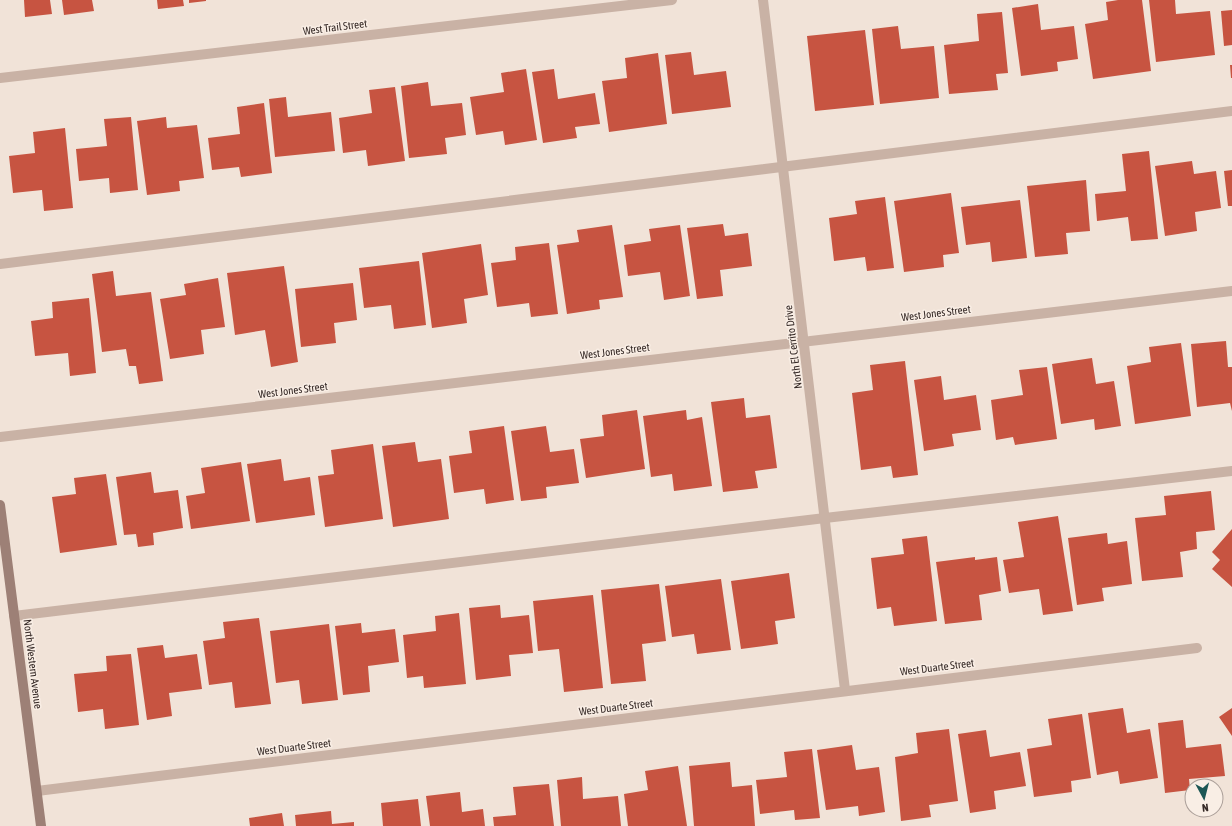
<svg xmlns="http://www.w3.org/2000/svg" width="1232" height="826" font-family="'Asap Condensed',sans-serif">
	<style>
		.building { fill: #c75441 }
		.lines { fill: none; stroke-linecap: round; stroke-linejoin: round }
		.service { stroke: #c9b2a5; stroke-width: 10 }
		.minor { stroke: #c9b2a5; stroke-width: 10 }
		.secondary { stroke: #9d8076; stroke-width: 10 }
		.labels { text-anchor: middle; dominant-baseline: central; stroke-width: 3; stroke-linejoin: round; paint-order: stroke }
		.street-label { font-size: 11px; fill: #352926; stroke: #f9eee5 }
	</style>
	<rect width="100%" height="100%" fill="#f1e3d8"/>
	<!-- building -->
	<path class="building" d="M24 0H50L52 14 25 17Z
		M62 0H92L94 11 64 15Z
		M157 0H183L184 6 158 9Z
		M189 0H206V1L189 3Z
		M1118 0H1142L1151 71 1093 79 1085 24 1108 20 1106 2Z
		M1149 0H1175L1176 14 1210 11 1215 55 1156 62Z
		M1038 4 1041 30 1074 26 1078 59 1057 62 1058 71 1021 76 1012 8Z
		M1232 10V45L1224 46 1221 11Z
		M1002 12 1008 73 996 74 998 90 949 94 944 45 979 41 977 14Z
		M898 26 901 49 934 46 939 98 880 104 872 29Z
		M865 30 874 105 815 111 807 36Z
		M691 52 694 75 726 71 731 107 672 114 665 55Z
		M658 53 667 124 609 132 602 81 627 78 625 58Z
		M1230 65H1232V78H1231Z
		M526 69 537 140 505 145 503 131 476 135 470 97 504 92 501 73Z
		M554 69 558 99 595 93 600 124 575 127 577 138 543 143 532 72Z
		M428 82 431 106 462 103 466 135 445 138 447 154 409 158 401 86Z
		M395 87 405 161 368 166 366 150 343 153 339 118 372 113 369 90Z
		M286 97 288 117 331 112 335 151 275 157 269 99Z
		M264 103 272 173 241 177 239 167 212 170 208 138 240 134 237 107Z
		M131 117 138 190 110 193 109 178 79 181 76 149 107 146 104 119Z
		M166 117 167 128 197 125 204 178 179 181 180 191 147 195 137 121Z
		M65 128 73 208 44 211 42 190 13 193 9 156 35 153 33 132Z
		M1149 151 1158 239 1131 241 1128 217 1097 221 1095 194 1126 191 1122 154Z
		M1192 161 1194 174 1216 171 1221 208 1195 212 1197 231 1165 236 1155 166Z
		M1232 170V206H1228L1224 171Z
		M1086 180 1090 231 1066 233 1068 254 1035 257 1027 186Z
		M951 193 959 253 943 255 944 267 904 272 894 201Z
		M885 197 894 268 867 271 865 257 834 261 829 218 857 214 855 201Z
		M1020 200 1027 258 992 262 990 242 966 245 961 207Z
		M723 224 725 236 748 233 752 266 720 270 723 296 697 299 687 228Z
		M612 225 623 297 599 300 600 309 567 314 557 245 579 242 577 230Z
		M680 225 690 296 664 300 660 272 628 276 624 245 651 241 649 229Z
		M549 243 558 314 531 317 529 303 497 307 491 263 516 260 515 247Z
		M481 244 488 295 464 299 467 323 432 328 422 253Z
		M419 261 426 325 394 329 391 305 364 308 359 268Z
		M284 266 298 362 271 367 265 330 235 335 227 273Z
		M113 271 116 296 151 292 163 381 139 384 136 366H129L126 349 102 352 92 274Z
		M218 278 225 327 201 330 204 354 170 359 160 299 186 295 184 284Z
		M353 283 357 320 334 323 336 343 301 347 295 289Z
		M89 298 96 373 70 376 68 353 35 356 31 321 53 318 52 302Z
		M1226 341 1228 367H1232V411L1230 403 1197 407 1191 344Z
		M1181 343 1191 416 1135 424 1127 366 1151 362 1149 347Z
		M1092 358 1096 384 1114 381 1121 426 1095 430 1094 419 1061 424 1052 364Z
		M905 361 918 475 893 478 891 466 861 470 852 393 873 390 870 365Z
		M1047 367 1057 439 1015 445 1013 437 996 440 991 400 1023 395 1019 370Z
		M941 376 944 400 976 395 981 430 952 434 954 446 924 451 914 380Z
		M744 398 746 418 770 415 777 468 755 471 758 488 723 492 711 402Z
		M637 410 645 469 586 478 580 439 604 436 602 415Z
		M686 410 687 420 702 417 712 486 674 491 672 474 651 477 643 416Z
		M504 426 514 500 486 504 484 489 454 493 449 456 472 453 469 431Z
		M546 426 550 452 574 449 579 483 546 487 547 498 521 501 511 431Z
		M415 442 418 462 441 459 449 519 393 527 382 446Z
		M373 444 383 519 325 527 318 476 334 474 331 450Z
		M281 459 284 481 310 477 315 515 256 523 247 464Z
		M241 462 250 521 191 529 186 496 205 493 201 468Z
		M151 472 154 493 178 490 183 528 153 533 154 545 138 547 136 534 124 535 116 477Z
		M106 474 117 545 60 553 52 497 76 494 74 478Z
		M1211 491 1215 530 1196 532 1197 549 1180 552 1183 577 1142 581 1135 518 1166 515 1164 496Z
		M1058 516 1073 611 1043 615 1039 589 1009 593 1003 560 1024 557 1018 522Z
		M1232 529V587L1212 569 1220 560 1212 552Z
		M1107 533 1108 544 1127 541 1132 584 1102 588 1104 601 1077 605 1068 538Z
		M927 536 937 621 894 626 891 607 877 609 871 558 904 554 902 539Z
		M975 557V560L997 557 1001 591 979 595 982 620 945 624 936 562Z
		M789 573 795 618 775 621 778 644 741 649 731 581Z
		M721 579 731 650 697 654 694 634 672 637 665 586Z
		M659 584 666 641 642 644 646 681 611 684 601 590Z
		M593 595 603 688 564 692 559 649 538 651 533 601Z
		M500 605 501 618 529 615 533 653 509 655 511 676 476 680 469 608Z
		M459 613 466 684 424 688 423 676 407 678 403 635 436 631 435 616Z
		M259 618 271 704 235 708 232 682 209 685 203 641 225 638 223 622Z
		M361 623 362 633 395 629 399 662 368 666 370 692 343 695 335 626Z
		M329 624 338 700 302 704 299 680 276 683 270 631Z
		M163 645 165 658 197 654 202 689 169 693 172 716 147 720 137 648Z
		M131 654 139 725 105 729 103 709 78 712 74 674 107 671 106 656Z
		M1123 708 1127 733 1150 729 1158 778 1120 784 1118 771 1097 775 1088 713Z
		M1232 708V736L1219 717Z
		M1082 714 1091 778 1071 781 1072 792 1034 797 1027 749 1052 745 1048 719Z
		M1183 720 1186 748 1221 744 1225 776 1189 779 1190 790 1165 793 1158 723Z
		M949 729 958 801 929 805 931 817 901 821 895 757 918 753 916 733Z
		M986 730 990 757 1020 752 1026 786 994 791 996 809 970 813 958 734Z
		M852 745 856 770 879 767 885 812 859 816 858 806 826 810 817 750Z
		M812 749 820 818 795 820 794 810 760 814 756 780 787 777 784 752Z
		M730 762 732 787 752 785 755 826H694L689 766Z
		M678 766 687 826H628L624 794 648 790 645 771Z
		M582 777 583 799 618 796 621 826H561L557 780Z
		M549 784 554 826H494L493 817 516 815 513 787Z
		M460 792 462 812 483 809 485 826H430L426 796Z
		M418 799 421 826H383L381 803Z
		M331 811 332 824 354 822V826H296L295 815Z
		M282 813 284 826H250L249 818Z"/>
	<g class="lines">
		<!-- service -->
		<path class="service" d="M0 264 1232 111
			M14 616 825 518 1232 471"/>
		<!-- minor -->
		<path class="minor" d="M763 0 845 690
			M0 78 672 0
			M0 437 1232 291
			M37 791 1197 648"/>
		<!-- secondary -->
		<path class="secondary" d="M0 505 41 826"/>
	</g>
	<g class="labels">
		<!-- street labels -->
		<g class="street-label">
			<text transform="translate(335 27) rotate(-7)">West Trail Street</text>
			<text transform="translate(936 313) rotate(-7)">West Jones Street</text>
			<text transform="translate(793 347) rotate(-97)">North El Cerrito Drive</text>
			<text transform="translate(615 351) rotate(-7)">West Jones Street</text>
			<text transform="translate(293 390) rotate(-7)">West Jones Street</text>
			<text transform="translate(33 664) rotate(83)">North Western Avenue</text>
			<text transform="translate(937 667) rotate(-7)">West Duarte Street</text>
			<text transform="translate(616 707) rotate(-7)">West Duarte Street</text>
			<text transform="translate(294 747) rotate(-7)">West Duarte Street</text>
		</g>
	</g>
	<!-- north arrow -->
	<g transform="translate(1204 798) rotate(173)"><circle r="19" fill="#f9eee5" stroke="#ab9f99"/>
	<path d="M0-3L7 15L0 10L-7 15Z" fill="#1c5654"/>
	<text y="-6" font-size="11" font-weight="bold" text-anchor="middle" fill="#352926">N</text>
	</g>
</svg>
